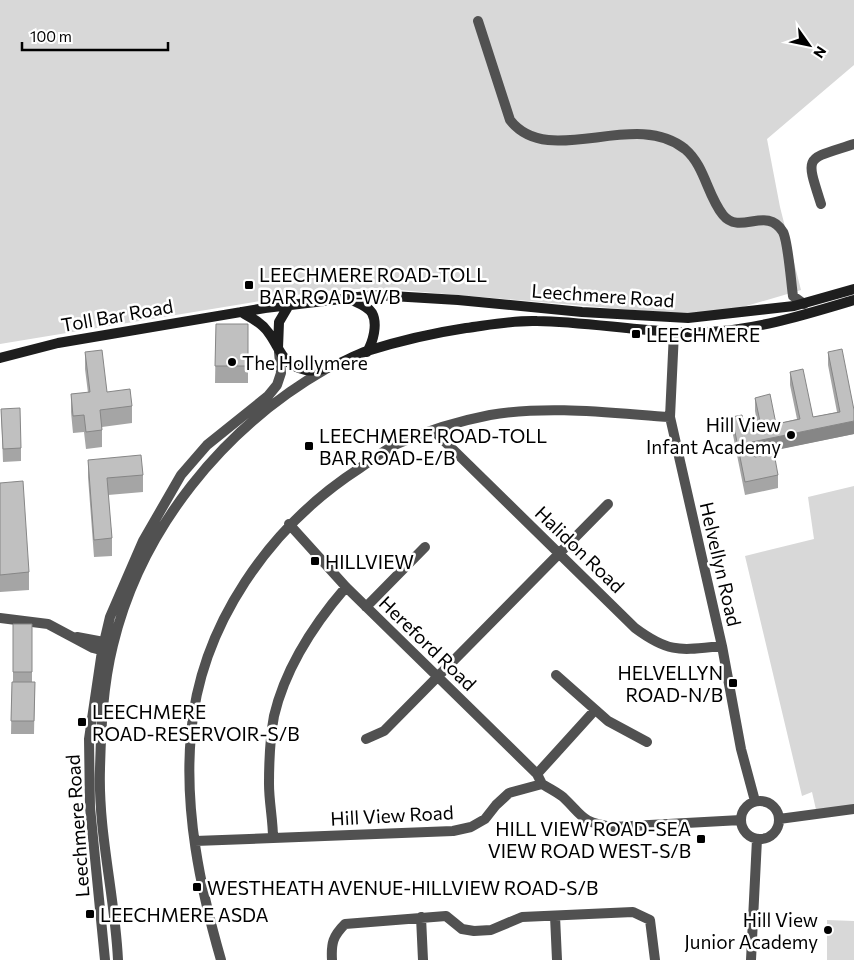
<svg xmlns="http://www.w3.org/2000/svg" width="854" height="960" font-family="Commissioner,sans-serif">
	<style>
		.green { fill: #d8d8d8 }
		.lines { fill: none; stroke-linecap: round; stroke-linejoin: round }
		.minor { stroke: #515151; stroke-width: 10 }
		.tertiary { stroke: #515151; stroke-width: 10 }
		.secondary { stroke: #1e1e1e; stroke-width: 10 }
		.wall { fill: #a5a5a5 }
		.shaded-wall { fill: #868686 }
		.building { fill: #c0c0c0; stroke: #868686 }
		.poi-dot { fill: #000; stroke: #fff; stroke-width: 2 }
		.labels { text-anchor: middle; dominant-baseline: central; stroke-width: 5; stroke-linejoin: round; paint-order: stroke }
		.poi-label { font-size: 19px; fill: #000; stroke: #fff; text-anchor: start }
		.street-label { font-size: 19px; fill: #000; stroke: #fff }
	</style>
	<rect width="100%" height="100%" fill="#fff"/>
	<!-- green -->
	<path class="green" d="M0 0H854V65L767 139 780 207 801 290 736 309 680 314 376 288 321 291 0 344Z
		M854 486V809L817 814 812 792 802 796 745 556 814 539 808 497Z
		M827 920 854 921V960H827Z"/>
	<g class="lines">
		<!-- minor -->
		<path class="minor" d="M478 21 510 120C549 170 634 108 685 149 705 166 707 195 723 215 740 236 767 205 783 232 788 241 791 282 793 296L804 304
			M821 204C805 154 805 160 854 144
			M674 332 670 417 722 646 741 749 755 801
			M434 431 635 628C670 654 681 650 722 646
			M289 524 346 587 537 774 542 784
			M366 607 425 547
			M556 675 608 721 647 742
			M366 739 384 731 608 504
			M537 774 595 710
			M741 820a19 19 0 1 1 38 0a19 19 0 1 1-38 0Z
			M779 819 854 809
			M273 838C273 820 269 802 269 784 269 762 270 738 274 716 285 669 315 623 346 587
			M195 841 453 831 471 827 485 819 496 805 509 793 542 784C549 788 557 792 563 797 584 817 580 822 613 827L741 820
			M555 916 557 960
			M421 917 423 960
			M221 960C200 887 184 810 191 734 200 625 270 526 360 468 372 460 384 450 397 444 426 431 459 421 490 415 549 405 611 413 670 417
			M332 960C331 943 333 936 345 924L446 916 462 929 474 931 491 930 522 917 633 912 650 920 655 960
			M751 960 757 839"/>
		<!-- tertiary -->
		<path class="tertiary" d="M0 618 48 624 93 648 108 652
			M77 637 109 643
			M105 960 90 807 89 739 102 651 110 617 143 541 181 475 207 445 268 396 277 385 281 373 279 352
			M118 960C115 896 98 833 100 769 101 728 103 685 113 645 141 529 223 428 326 369"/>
		<!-- secondary -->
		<path class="secondary" d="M348 298C355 302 367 305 372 313 378 324 373 342 367 352
			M241 312C250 317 261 322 268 332 281 349 281 365 306 370 327 374 348 357 367 351 399 341 433 333 466 328 489 325 514 320 537 321 594 322 650 334 707 332 757 330 807 314 854 300
			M278 348 279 322 289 305
			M0 358 58 343 265 308 375 295 458 300 582 312 688 318 794 306 854 289"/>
	</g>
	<!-- wall -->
	<path class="wall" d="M216 324H248V383H215Z
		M85 352 107 392 132 406V423L102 427V447L86 449 84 432 73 433 71 412V394L88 393 85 369Z
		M828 352 854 434 755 454V457L778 475V488L745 495 732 430V417L745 430 758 427 755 411V398L776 424 797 419 790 385V372L813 417 837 412 828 365Z
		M1 409 21 448V461L3 462Z
		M88 460 143 475V492L108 495 112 538V556L94 557 88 477Z
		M0 483 29 572V590L0 592Z
		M13 624H32V682H35L34 734H11L12 682H13Z"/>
	<!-- shaded-wall -->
	<path class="shaded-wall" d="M854 421V434L752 455V442Z"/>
	<!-- building -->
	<path class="building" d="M216 324H248V366H215Z
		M842 349 854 410V421L752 442 755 457 774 453 778 475 745 482 732 417 742 415 745 430 761 426 755 398 770 394 776 424 800 419 790 372 803 369 813 417 840 412 828 352Z
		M102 350 107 392 130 389 132 406 100 410 102 430 86 432 84 415 73 416 71 394 90 392 85 352Z
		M20 408 21 448 3 449 1 409Z
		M141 455 143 475 107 478 112 538 94 540 88 460Z
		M23 481 29 572 0 575V483Z
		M13 624H32V672H13Z
		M12 682H35L34 721H11Z"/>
	<!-- markers -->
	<g class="poi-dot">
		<rect x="244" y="280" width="10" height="10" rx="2.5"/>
		<rect x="631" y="329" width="10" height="10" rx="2.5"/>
		<circle cx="232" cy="362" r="5"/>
		<circle cx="791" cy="435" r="5"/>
		<rect x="304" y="441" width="10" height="10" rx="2.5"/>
		<rect x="310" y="556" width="10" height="10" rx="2.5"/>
		<rect x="728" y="678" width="10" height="10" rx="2.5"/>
		<rect x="77" y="717" width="10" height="10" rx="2.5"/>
		<rect x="696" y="834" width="10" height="10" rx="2.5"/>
		<rect x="192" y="882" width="10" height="10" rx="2.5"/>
		<rect x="85" y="909" width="10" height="10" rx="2.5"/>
		<circle cx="828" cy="930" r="5"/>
	</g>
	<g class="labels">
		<!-- poi labels -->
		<g class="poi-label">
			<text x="259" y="274">LEECHMERE ROAD-TOLL<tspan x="259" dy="22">BAR ROAD-W/B</tspan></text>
			<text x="646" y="334">LEECHMERE</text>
			<text x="242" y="362">The Hollymere</text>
			<text x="781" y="424" text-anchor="end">Hill View<tspan x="781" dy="22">Infant Academy</tspan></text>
			<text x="319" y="435">LEECHMERE ROAD-TOLL<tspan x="319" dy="22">BAR ROAD-E/B</tspan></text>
			<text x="325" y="561">HILLVIEW</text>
			<text x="723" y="672" text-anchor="end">HELVELLYN<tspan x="723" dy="22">ROAD-N/B</tspan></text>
			<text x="92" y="711">LEECHMERE<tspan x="92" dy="22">ROAD-RESERVOIR-S/B</tspan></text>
			<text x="691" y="828" text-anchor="end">HILL VIEW ROAD-SEA<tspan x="691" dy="22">VIEW ROAD WEST-S/B</tspan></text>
			<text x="207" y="887">WESTHEATH AVENUE-HILLVIEW ROAD-S/B</text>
			<text x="100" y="914">LEECHMERE ASDA</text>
			<text x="818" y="919" text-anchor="end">Hill View<tspan x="818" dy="22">Junior Academy</tspan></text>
		</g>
		<!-- street labels -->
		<g class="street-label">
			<text transform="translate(603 295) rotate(4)">Leechmere Road</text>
			<text transform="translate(117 315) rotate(-10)">Toll Bar Road</text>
			<text transform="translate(580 549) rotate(44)">Halidon Road</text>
			<text transform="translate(721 564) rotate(77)">Helvellyn Road</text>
			<text transform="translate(428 643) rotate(44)">Hereford Road</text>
			<text transform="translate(392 815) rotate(-3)">Hill View Road</text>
			<text transform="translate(77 826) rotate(-94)">Leechmere Road</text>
		</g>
	</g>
	<!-- north arrow -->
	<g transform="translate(809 45) rotate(123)" stroke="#ffffff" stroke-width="4" paint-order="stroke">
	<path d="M0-4L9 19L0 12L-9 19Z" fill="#000000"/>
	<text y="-8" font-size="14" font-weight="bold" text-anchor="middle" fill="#000000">N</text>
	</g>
	<!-- scale -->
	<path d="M22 42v8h146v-8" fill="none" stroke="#000000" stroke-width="2.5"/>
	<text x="30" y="42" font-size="15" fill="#000000" stroke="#ffffff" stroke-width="4" paint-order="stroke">100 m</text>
</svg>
